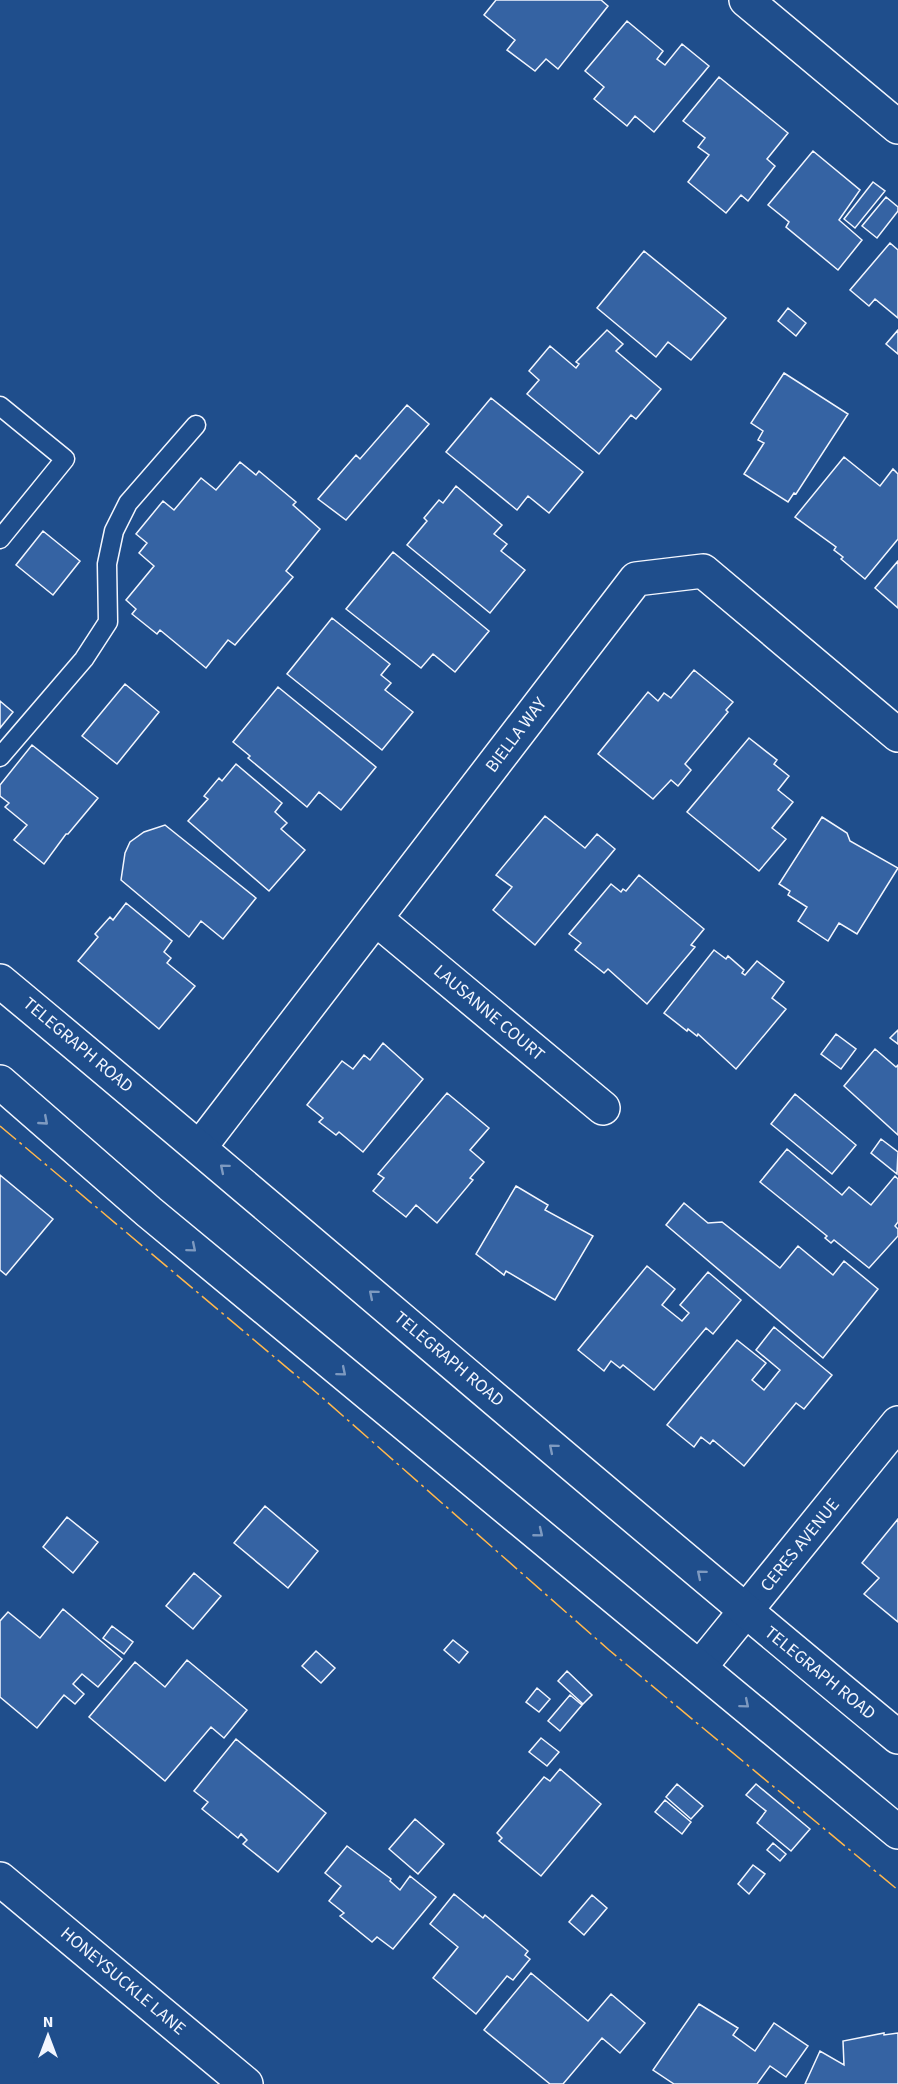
<svg xmlns="http://www.w3.org/2000/svg" width="898" height="2084" font-family="'Source Sans 3',sans-serif">
	<style>
		.building { fill: #3563a3; stroke: #f2f6ff; stroke-width: 1.5 }
		.lines { fill: none; stroke-linecap: round; stroke-linejoin: round }
		.service-casing { stroke: #f2f6ff; stroke-width: 21 }
		.minor-casing { stroke: #f2f6ff; stroke-width: 36 }
		.tertiary-casing { stroke: #f2f6ff; stroke-width: 36 }
		.primary-casing { stroke: #f2f6ff; stroke-width: 36 }
		.service { stroke: #1f4e8c; stroke-width: 18 }
		.minor { stroke: #1f4e8c; stroke-width: 33 }
		.tertiary { stroke: #1f4e8c; stroke-width: 33 }
		.primary { stroke: #1f4e8c; stroke-width: 33 }
		.power { stroke: #ffb74d; stroke-width: 1.5; stroke-dasharray: 21 4.5 3 4.5; stroke-linecap: butt }
		.oneway { stroke: #7e9ac0 }
		.labels { text-anchor: middle; dominant-baseline: central; stroke-width: 4.5; stroke-linejoin: round; paint-order: stroke }
		.street-label { font-size: 18px; fill: #f2f6ff; stroke: #1f4e8c }
	</style>
	<rect width="100%" height="100%" fill="#1f4e8c"/>
	<!-- building -->
	<path class="building" d="M496 0H601L608 6 558 69 546 59 535 71 507 50 515 40 484 15Z
		M627 21 663 51 657 59 665 65 682 44 709 66 654 132 635 116 627 126 594 99 604 87 585 71Z
		M719 77 788 133 767 159 775 166 748 201 741 195 726 213 688 182 709 155 698 147 705 138 683 121Z
		M813 151 860 190 839 220 862 240 838 270 786 227 789 222 768 205Z
		M873 182 885 191 855 228 844 219Z
		M886 197 898 207V211L877 238 862 226Z
		M890 243 898 250V318L875 299 869 306 850 290Z
		M644 251 726 318 691 360 668 342 656 357 597 308Z
		M788 308 806 323 796 336 778 321Z
		M607 330 623 344 616 351 661 389 636 419 631 415 599 454 527 394 539 380 529 371 550 346 576 368 579 364 576 362Z
		M898 330V354L886 344Z
		M784 373 848 414 796 494 794 493 788 502 744 474 764 443 758 440 763 431 751 423Z
		M491 398 583 472 549 513 528 496 517 510 446 452Z
		M407 405 429 424 346 520 318 499 356 455 360 459Z
		M844 457 880 486 893 469 898 474V539L865 579 841 559 843 557 834 550 836 547 795 517Z
		M240 462 256 475 259 471 296 502 293 505 320 529 286 571 293 577 235 645 228 640 206 668 160 630 157 634 132 614 136 609 126 600 154 566 139 553 147 543 136 534 163 501 174 510 201 478 216 490Z
		M456 486 502 525 494 534 507 544 501 551 525 570 490 613 407 545 427 521 424 518 439 500 443 503Z
		M43 531 80 561 53 595 16 565Z
		M393 552 489 631 455 672 433 654 421 668 346 609Z
		M898 561V608L875 588Z
		M332 618 390 664 381 675 391 683 385 690 413 712 382 750 287 674Z
		M694 670 733 702 726 710 728 712 685 764 691 770 678 786 671 780 653 799 598 754 648 692 658 701 664 693 671 698Z
		M125 684 159 712 117 764 82 736Z
		M278 687 376 767 341 810 319 792 307 807 248 758 250 756 233 742Z
		M0 701 13 712 0 728Z
		M749 738 777 760 774 764 789 776 778 790 793 802 772 828 786 839 759 871 687 812Z
		M32 745 98 798 68 834H66L44 864 14 840 27 825 5 807 9 803 0 796V785Z
		M236 764 282 803 275 812 287 823 281 829 305 850 269 891 188 821 208 799 204 796 219 778 222 781Z
		M545 816 585 848 597 834 615 849 535 945 493 910 512 887 496 875Z
		M822 817 847 833 850 841 898 868 857 934 839 923 828 941 798 921 807 907 788 895 790 891 779 884Z
		M165 825 256 898 223 939 201 921 189 937 121 880 125 853 130 842 144 832Z
		M639 875 704 929 691 945 695 947 647 1004 608 969 604 973 575 950 581 943 569 934 611 884 621 892 623 889 626 891Z
		M126 903 172 941 164 952 171 958 167 963 195 986 159 1029 78 961 98 937 95 934 110 917 113 920Z
		M714 950 726 959 728 956 744 970 742 973 745 975 757 961 784 982 772 998 786 1009 736 1069 698 1034 697 1036 688 1029 687 1031 664 1013Z
		M898 1030V1044L890 1038Z
		M836 1034 856 1049 841 1069 821 1054Z
		M383 1043 423 1079 363 1152 339 1132 336 1135 319 1122 323 1118 307 1105 342 1061 353 1069 364 1055 370 1060Z
		M875 1049 896 1067 898 1065V1135L844 1086Z
		M447 1093 489 1128 470 1150 484 1162 470 1178 473 1180 437 1223 416 1205 406 1217 373 1191 384 1178 378 1174Z
		M795 1094 856 1145 832 1174 771 1124Z
		M881 1139 898 1152 897 1174 871 1153Z
		M787 1149 842 1195 849 1187 871 1205 895 1176 898 1179V1222L895 1226 898 1229V1236L869 1268 834 1240 831 1243 825 1238 827 1236 760 1182Z
		M0 1175 53 1219 6 1275 0 1270Z
		M516 1186 548 1205 545 1210 593 1236 555 1300 506 1271 504 1275 476 1254Z
		M684 1203 708 1223 722 1222 780 1268 798 1246 833 1275 844 1261 878 1289 823 1358 666 1225Z
		M647 1266 675 1289 662 1305 682 1321 689 1313 680 1305 708 1272 741 1300 713 1334 706 1328 654 1390 623 1365 620 1368 611 1361 604 1371 578 1350Z
		M774 1327 832 1375 804 1409 796 1403 744 1466 713 1440 710 1444 701 1437 694 1447 667 1425 737 1340 766 1363 752 1380 764 1390 780 1370 756 1350Z
		M265 1506 318 1551 288 1588 234 1543Z
		M67 1517 98 1542 73 1573 43 1547Z
		M898 1519V1622L864 1594 879 1578 862 1563Z
		M194 1573 221 1596 193 1629 166 1606Z
		M63 1609 122 1659 98 1687 82 1674 73 1684 84 1694 75 1704 64 1695 37 1728 0 1697V1621L8 1612 40 1638Z
		M112 1626 133 1642 124 1654 103 1638Z
		M453 1640 468 1652 459 1663 444 1650Z
		M316 1651 335 1668 321 1683 302 1666Z
		M187 1660 247 1710 224 1738 211 1727 165 1781 89 1717 135 1662 165 1687Z
		M567 1671 592 1695 583 1704 558 1681Z
		M537 1688 550 1699 539 1712 526 1702Z
		M570 1695 582 1705 560 1731 548 1721Z
		M541 1738 559 1752 547 1766 529 1752Z
		M236 1739 326 1813 278 1872 243 1844 247 1840 241 1834 238 1838 202 1809 208 1802 194 1791Z
		M560 1769 601 1804 541 1876 499 1841 502 1838 497 1833 544 1777 550 1781Z
		M677 1784 703 1806 691 1819 666 1797Z
		M756 1784 810 1829 791 1851 757 1823 766 1811 746 1795Z
		M665 1800 691 1822 682 1834 655 1812Z
		M415 1819 444 1844 418 1874 389 1849Z
		M773 1843 786 1854 780 1861 767 1850Z
		M347 1846 391 1879 390 1881 400 1890 410 1876 436 1897 393 1949 377 1937 372 1942 340 1916 344 1913 329 1901 341 1886 325 1873Z
		M753 1865 765 1874 749 1894 738 1884Z
		M454 1894 483 1918 485 1915 528 1951 525 1955 530 1959 513 1980 507 1976 476 2014 433 1978 458 1947 430 1924Z
		M592 1895 607 1908 584 1935 569 1922Z
		M531 1973 588 2021 611 1994 645 2023 620 2053 602 2038 563 2084H550L484 2030Z
		M699 2004 738 2028 733 2035 755 2051 774 2023 808 2046 786 2077 770 2066 757 2084H674L653 2070Z
		M884 2033V2035L898 2033V2084H805L820 2051 844 2065 843 2041Z"/>
	<g class="lines">
		<!-- service casing -->
		<g class="service-casing">
			<path id="service" d="M0 406 65 459 0 539
				M0 757 84 659 108 622 107 564 114 531 128 503 196 425"/>
		</g>
		<!-- minor casing -->
		<g class="minor-casing">
			<path id="minor" d="M746 0 898 127
				M376 919 603 1108
				M200 1147 636 579 703 571 898 735
				M0 1879 246 2084"/>
		</g>
		<!-- tertiary casing -->
		<g class="tertiary-casing">
			<path id="tertiary" d="M700 1667 898 1423"/>
		</g>
		<!-- primary casing -->
		<g class="primary-casing">
			<path id="primary" d="M0 981C301 1231 596 1489 898 1737
				M0 1082 149 1212 898 1832"/>
		</g>
		<!-- service -->
		<use href="#service" class="service"/>
		<!-- minor -->
		<use href="#minor" class="minor"/>
		<!-- tertiary -->
		<use href="#tertiary" class="tertiary"/>
		<!-- primary -->
		<use href="#primary" class="primary"/>
		<!-- power -->
		<path class="power" d="M0 1126 317 1393 609 1650 898 1890"/>
	</g>
	<!-- one-way arrows -->
	<defs><path id="oneway-chevron" d="M-2-3.5L2.5 0L-2 3.5" fill="none" stroke-width="1.6" stroke-linecap="round" stroke-linejoin="round" transform="scale(1.5)"/></defs>
	<g class="oneway">
		<use href="#oneway-chevron" transform="translate(44 1121) rotate(41)"/>
		<use href="#oneway-chevron" transform="translate(224 1168) rotate(-140)"/>
		<use href="#oneway-chevron" transform="translate(192 1248) rotate(40)"/>
		<use href="#oneway-chevron" transform="translate(373 1294) rotate(-140)"/>
		<use href="#oneway-chevron" transform="translate(342 1372) rotate(40)"/>
		<use href="#oneway-chevron" transform="translate(553 1448) rotate(-140)"/>
		<use href="#oneway-chevron" transform="translate(539 1533) rotate(39)"/>
		<use href="#oneway-chevron" transform="translate(701 1574) rotate(-140)"/>
		<use href="#oneway-chevron" transform="translate(745 1704) rotate(40)"/>
	</g>
	<g class="labels">
		<!-- street labels -->
		<g class="street-label">
			<text transform="translate(516 735) rotate(-53)">BIELLA WAY</text>
			<text transform="translate(489 1013) rotate(40)">LAUSANNE COURT</text>
			<text transform="translate(78 1045) rotate(40)">TELEGRAPH ROAD</text>
			<text transform="translate(449 1359) rotate(40)">TELEGRAPH ROAD</text>
			<text transform="translate(800 1545) rotate(-51)">CERES AVENUE</text>
			<text transform="translate(820 1673) rotate(39)">TELEGRAPH ROAD</text>
			<text transform="translate(123 1981) rotate(40)">HONEYSUCKLE LANE</text>
		</g>
	</g>
	<!-- north arrow -->
	<g transform="translate(48 2036)" stroke="#1f4e8c" stroke-width="4.5" paint-order="stroke">
	<path d="M0-4.5L10 22L0 15L-10 22Z" fill="#f2f6ff"/>
	<text y="-9" font-size="16" font-weight="bold" text-anchor="middle" fill="#f2f6ff">N</text>
	</g>
</svg>
